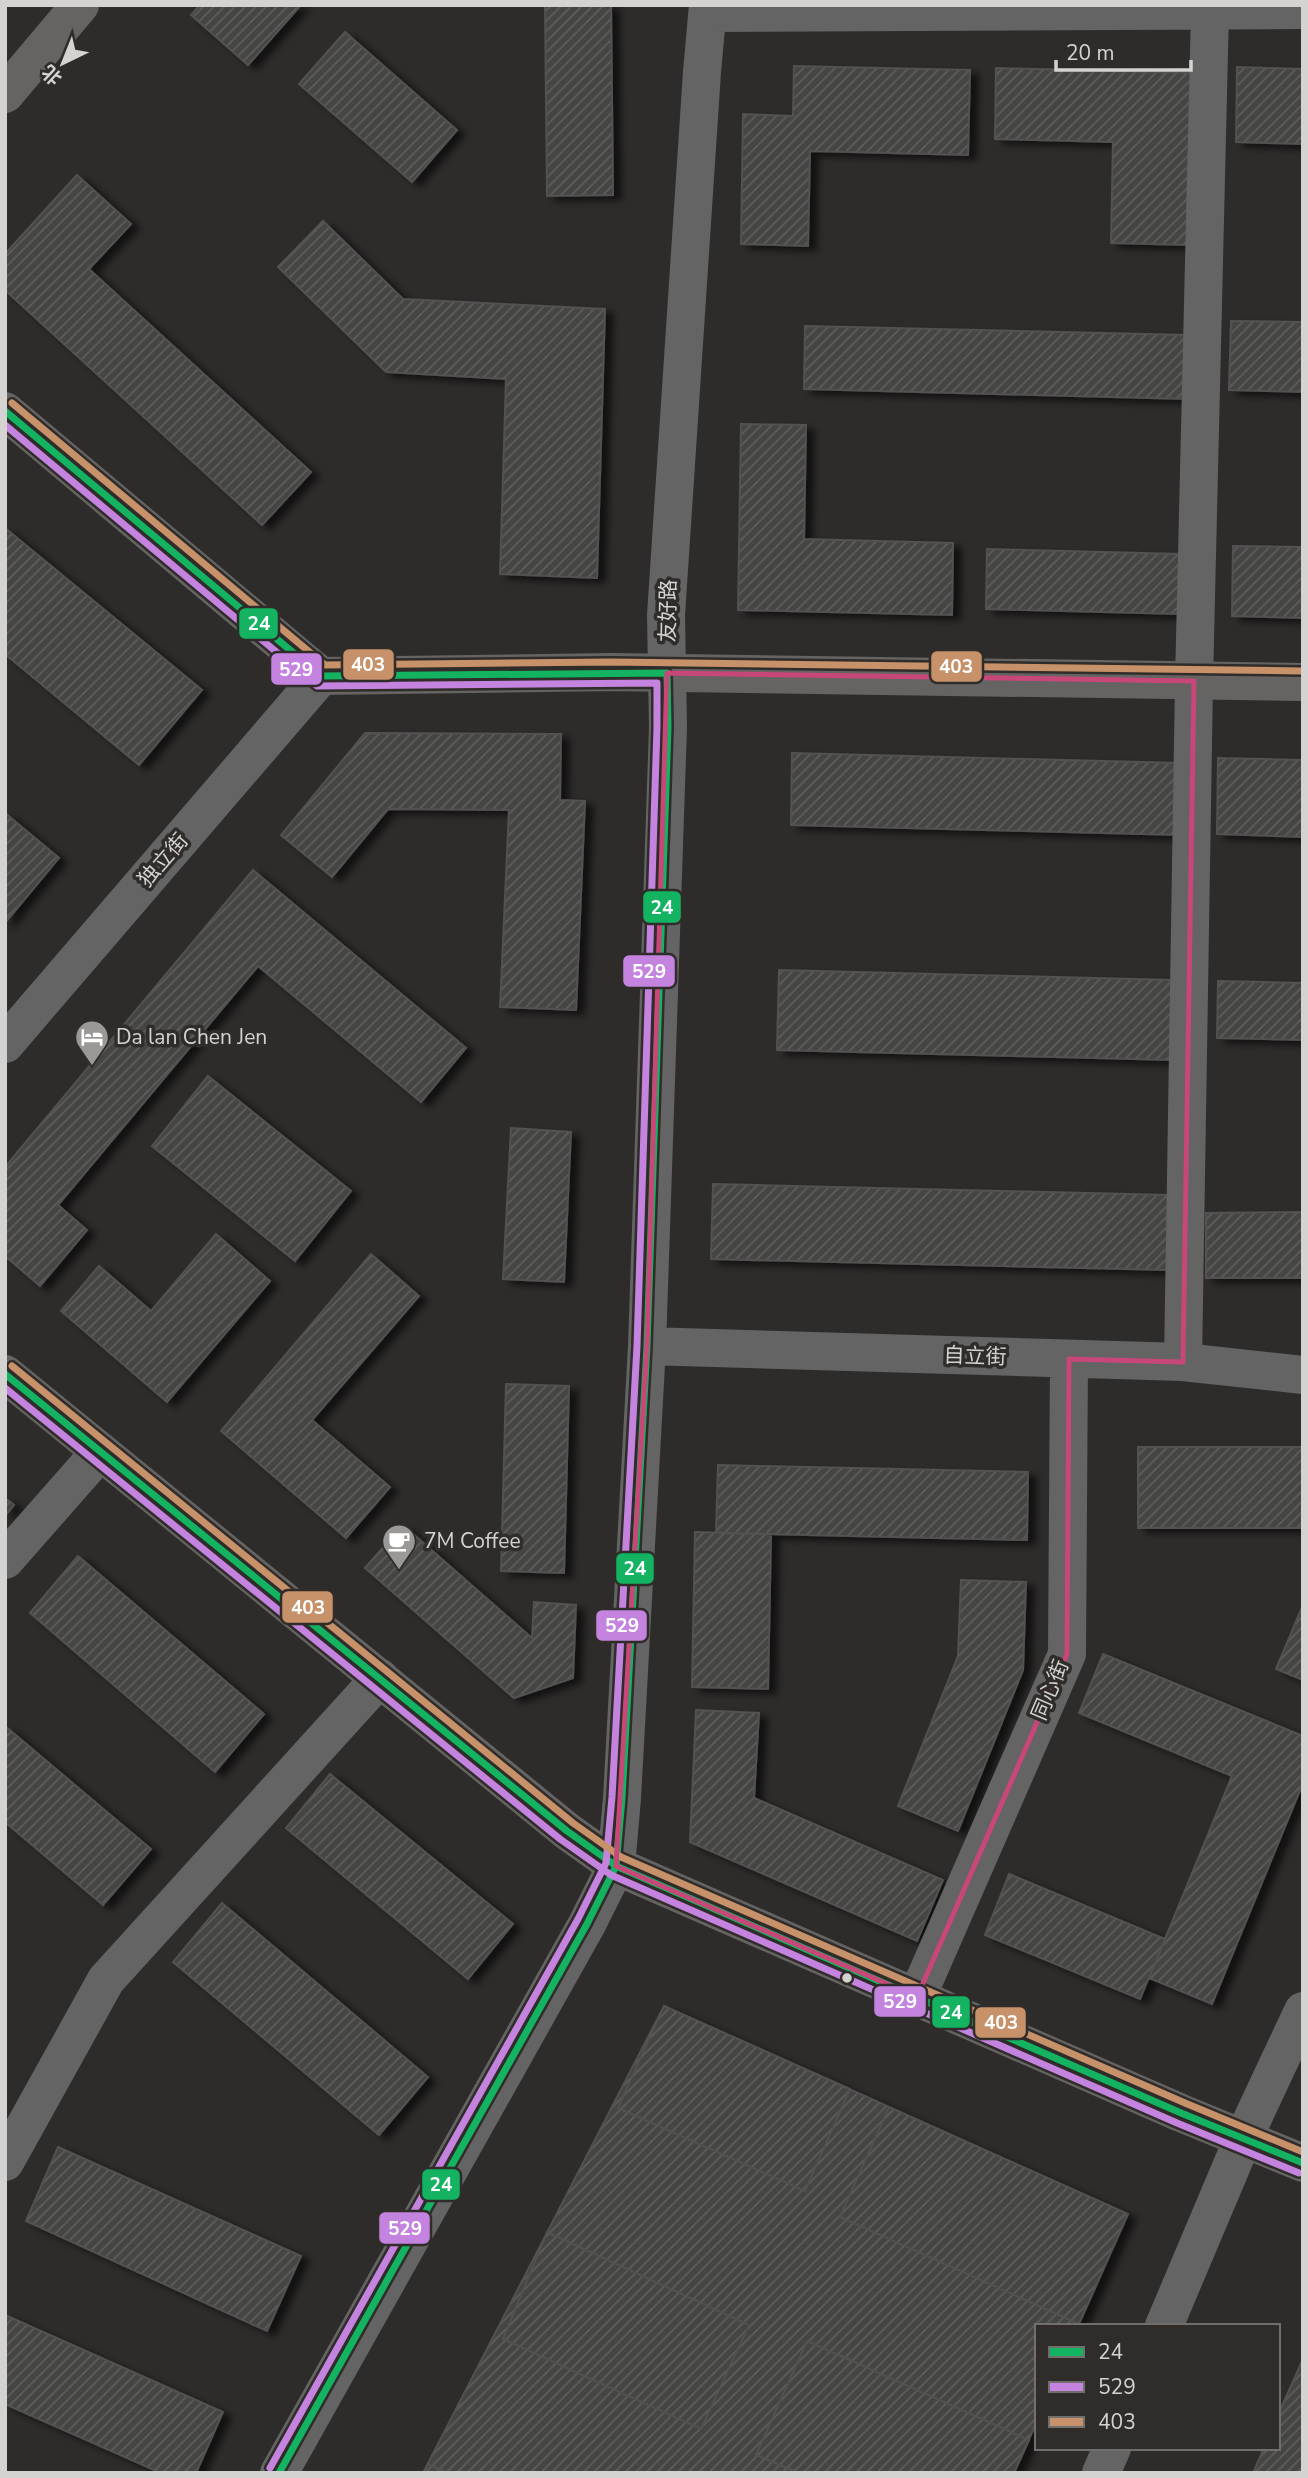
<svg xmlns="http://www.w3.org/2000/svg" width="1308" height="2478" font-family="'Nunito Sans','Noto Sans SC',sans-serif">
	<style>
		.building { fill: url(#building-hatch); stroke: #535151; stroke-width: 2; filter: url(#shadow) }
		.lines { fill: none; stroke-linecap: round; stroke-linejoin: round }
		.minor { stroke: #646464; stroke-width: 38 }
		.major { stroke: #656463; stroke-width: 38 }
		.bus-1-casing { stroke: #2f2c2a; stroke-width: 12 }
		.bus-2-casing { stroke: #2f2c2a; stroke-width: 12 }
		.bus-3-casing { stroke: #2f2c2a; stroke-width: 12 }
		.bus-1 { stroke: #13b361; stroke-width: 7 }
		.bus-2 { stroke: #c483df; stroke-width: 7 }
		.bus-3 { stroke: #c7916a; stroke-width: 7 }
		.marked { fill: none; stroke: #c74778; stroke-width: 5; stroke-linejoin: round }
		.bus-dot { fill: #d5d3d1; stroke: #2f2c2a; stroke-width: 2.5 }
		.labels { text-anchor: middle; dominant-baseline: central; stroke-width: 7; stroke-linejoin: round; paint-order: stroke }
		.street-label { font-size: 21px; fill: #d5d3d1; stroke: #2f2c2a }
		.poi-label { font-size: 21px; fill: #d5d3d1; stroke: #2f2c2a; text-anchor: start }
		.line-badge { stroke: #2f2c2a; stroke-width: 2.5 }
		.badge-label { font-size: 19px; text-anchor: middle; font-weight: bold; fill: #fff }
	</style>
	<defs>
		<pattern id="building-hatch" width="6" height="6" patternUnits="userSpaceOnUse" patternTransform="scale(1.75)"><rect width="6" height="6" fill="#454443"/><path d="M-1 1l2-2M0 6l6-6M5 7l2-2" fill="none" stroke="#5f5e5d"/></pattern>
		<filter id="shadow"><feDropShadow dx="8" dy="4.5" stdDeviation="3.5" flood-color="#0009"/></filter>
	</defs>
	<rect width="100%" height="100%" fill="#2e2c2b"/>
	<!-- building -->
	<path class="building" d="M200 5H301L248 65 191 15Z
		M545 5H611L613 195 547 196Z
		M345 32 457 130 412 182 299 84Z
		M794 66 970 70 968 155 810 151 808 246 741 244 743 114 793 116Z
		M1237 67 1303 69V144L1236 142Z
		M996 68 1194 73 1190 245 1111 243 1113 142 995 139Z
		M77 175 131 224 89 269 311 472 262 525 5 290V254Z
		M323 221 403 299 605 309 597 578 500 574 506 379 386 372 278 267Z
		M1231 321 1303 322V392L1229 390Z
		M805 326 1188 335 1187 399 804 389Z
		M741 424 806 425 804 539 953 543 952 615 738 610Z
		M5 528 202 690 139 765 5 654Z
		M1233 546 1303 547V618L1232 616Z
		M987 549 1181 554 1179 614 986 609Z
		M365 733 561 734 560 800 585 801 576 1010 500 1007 509 810 388 809 332 877 281 835Z
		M792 753 1180 763 1179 835 791 825Z
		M1218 758 1303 760V837L1217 834Z
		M5 813 59 858 5 923Z
		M253 870 466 1048 421 1102 258 966 58 1205 87 1230 40 1286 5 1256V1167Z
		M779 970 1173 980 1171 1060 777 1050Z
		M1218 981 1303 983V1040L1217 1038Z
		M208 1076 351 1191 295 1261 152 1146Z
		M511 1128 571 1132 564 1282 503 1279Z
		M713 1184 1168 1195 1167 1270 711 1259Z
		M1303 1212V1278H1206V1213Z
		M216 1234 270 1281 167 1402 61 1311 99 1266 151 1311Z
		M371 1254 419 1296 312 1420 390 1487 346 1538 221 1431Z
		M506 1384 569 1386 564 1573 501 1571Z
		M1138 1447H1303V1528H1138Z
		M718 1465 1028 1472 1027 1540 716 1533Z
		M5 1498 14 1505 5 1516Z
		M403 1525 532 1638 534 1602 576 1605 573 1678 514 1698 365 1568Z
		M695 1532 771 1534 768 1689 692 1687Z
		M78 1556 264 1714 215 1772 30 1613Z
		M961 1580 1026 1582 1023 1670 958 1831 898 1806 958 1656Z
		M1303 1605V1680L1276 1669Z
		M1103 1654 1303 1736V1783L1212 2004 1149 1978 1232 1776 1079 1713Z
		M696 1710 759 1713 754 1798 943 1880 917 1941 690 1842Z
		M5 1726 151 1849 103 1905 5 1822Z
		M330 1774 513 1924 468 1979 286 1828Z
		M1009 1874 1165 1939 1140 1999 985 1935Z
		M222 1903 428 2077 379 2135 173 1962Z
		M664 2006 850 2089 805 2191 618 2108Z
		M664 2006 1128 2214 1078 2326H1037V2421L1014 2473H423Z
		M889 2107 1128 2214 1079 2324 840 2217Z
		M58 2147 301 2256 267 2331 26 2221Z
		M547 2232 749 2325 701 2429 503 2339Z
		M5 2315 223 2412 196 2473H161L5 2404Z
		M807 2341 1029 2440 1014 2473H799L756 2455Z
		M1303 2359V2473H1253L1264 2448H1278V2415Z
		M428 2464 448 2473H424Z"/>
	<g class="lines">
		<!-- minor -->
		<path class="minor" d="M709 13 1303 10
			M5 1044 321 676
			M647 1346 1183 1362 1303 1375
			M1183 1362 1194 681 1210 10
			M5 1560 100 1452
			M917 1997 1067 1654 1069 1359
			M5 2162 106 1980 380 1678
			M1164 2326 1243 2139 1303 2011
			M279 2473 587 1924 616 1866 622 1798 647 1346 668 727 666 615 702 72 708 5
			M1101 2473 1112 2448"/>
		<!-- major -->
		<path class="major" d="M5 94 80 5
			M5 411 321 676 611 672 1303 682
			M5 1374 567 1831 616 1866 1181 2113 1303 2163"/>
		<!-- bus-1 casing -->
		<g class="bus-1-casing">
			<path id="bus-1" d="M5 411 321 676 667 673 668 727 647 1346 622 1798 616 1866 587 1924 279 2473
				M5 1374 567 1831 616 1866 1181 2113 1303 2163"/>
		</g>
		<!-- bus-2 casing -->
		<g class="bus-2-casing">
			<path id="bus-2" d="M5 425 317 686 657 683V727L637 1346 612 1797 606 1863 578 1919 270 2468
				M5 1388 560 1839 611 1875 1177 2123 1299 2173"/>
		</g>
		<!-- bus-3 casing -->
		<g class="bus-3-casing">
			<path id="bus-3" d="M12 403 325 665 611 662 1303 671
				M12 1366 573 1823 621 1857 1185 2103 1303 2152"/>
		</g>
		<!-- bus-1 -->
		<use href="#bus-1" class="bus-1"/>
		<!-- bus-2 -->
		<use href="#bus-2" class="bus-2"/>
		<!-- bus-3 -->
		<use href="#bus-3" class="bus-3"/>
	</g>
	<!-- marked area -->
	<path class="marked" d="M667 673 1194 681 1183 1362 1069 1359 1067 1654 917 1997 616 1866 647 1346Z"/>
	<!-- icons -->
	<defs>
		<g id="hotel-pin" transform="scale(1.75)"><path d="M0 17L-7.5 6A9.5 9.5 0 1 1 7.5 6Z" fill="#9b9997" stroke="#2f2c2a"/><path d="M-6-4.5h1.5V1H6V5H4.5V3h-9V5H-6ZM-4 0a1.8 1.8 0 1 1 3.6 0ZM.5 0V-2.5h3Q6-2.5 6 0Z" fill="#fff"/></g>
		<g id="cafe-pin" transform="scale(1.75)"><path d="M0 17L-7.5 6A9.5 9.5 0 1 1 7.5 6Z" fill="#9b9997" stroke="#2f2c2a"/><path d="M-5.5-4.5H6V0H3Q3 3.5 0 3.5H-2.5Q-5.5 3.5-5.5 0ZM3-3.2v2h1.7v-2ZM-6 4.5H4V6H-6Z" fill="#fff"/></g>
	</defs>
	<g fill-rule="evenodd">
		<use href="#hotel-pin" x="92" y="1037"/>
		<use href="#cafe-pin" x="399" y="1541"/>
	</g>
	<!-- markers -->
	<circle class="bus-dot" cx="847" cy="1978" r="6"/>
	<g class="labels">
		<!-- street labels -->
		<g class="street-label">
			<text transform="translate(668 611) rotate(-89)">友好路</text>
			<text transform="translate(163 860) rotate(-49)">独立街</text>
			<text transform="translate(975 1356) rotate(2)">自立街</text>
			<text transform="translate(1050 1690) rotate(-67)">同心街</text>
		</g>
		<!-- poi labels -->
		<g class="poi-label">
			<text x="116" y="1037">Da lan Chen Jen</text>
			<text x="424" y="1541">7M Coffee</text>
		</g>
	</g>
	<g class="line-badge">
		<rect x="238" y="607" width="41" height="33" rx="7" fill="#13b361"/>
		<rect x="342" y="648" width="53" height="33" rx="7" fill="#c7916a"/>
		<rect x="930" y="650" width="53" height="33" rx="7" fill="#c7916a"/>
		<rect x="270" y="652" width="53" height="34" rx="7" fill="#c483df"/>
		<rect x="642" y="890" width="40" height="34" rx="7" fill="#13b361"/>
		<rect x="622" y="954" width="54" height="34" rx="7" fill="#c483df"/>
		<rect x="615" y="1552" width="40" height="33" rx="7" fill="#13b361"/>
		<rect x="281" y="1590" width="53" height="34" rx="7" fill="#c7916a"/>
		<rect x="595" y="1609" width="53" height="33" rx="7" fill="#c483df"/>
		<rect x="873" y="1985" width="54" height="33" rx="7" fill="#c483df"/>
		<rect x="931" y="1995" width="40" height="34" rx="7" fill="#13b361"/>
		<rect x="974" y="2006" width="53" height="33" rx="7" fill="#c7916a"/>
		<rect x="421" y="2168" width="40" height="33" rx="7" fill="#13b361"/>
		<rect x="378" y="2211" width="53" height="34" rx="7" fill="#c483df"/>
	</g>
	<g class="badge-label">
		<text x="259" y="630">24</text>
		<text x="368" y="671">403</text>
		<text x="956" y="673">403</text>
		<text x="296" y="676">529</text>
		<text x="662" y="914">24</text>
		<text x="649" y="978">529</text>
		<text x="635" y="1575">24</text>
		<text x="308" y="1614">403</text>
		<text x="622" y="1632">529</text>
		<text x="900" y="2008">529</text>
		<text x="951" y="2019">24</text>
		<text x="1001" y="2029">403</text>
		<text x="441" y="2191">24</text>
		<text x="405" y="2235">529</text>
	</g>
	<!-- border -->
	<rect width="1308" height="2478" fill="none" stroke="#d5d3d1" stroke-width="14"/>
	<!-- legend -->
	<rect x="1035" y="2324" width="245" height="126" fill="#2f2c2a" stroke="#716f6d" stroke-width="2"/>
	<rect x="1049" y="2347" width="35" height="10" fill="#13b361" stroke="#716f6d" stroke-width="2"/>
	<text x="1098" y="2359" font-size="21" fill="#d5d3d1">24</text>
	<rect x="1049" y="2382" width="35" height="10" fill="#c483df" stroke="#716f6d" stroke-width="2"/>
	<text x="1098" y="2394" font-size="21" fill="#d5d3d1">529</text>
	<rect x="1049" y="2417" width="35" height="10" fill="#c7916a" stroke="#716f6d" stroke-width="2"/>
	<text x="1098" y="2429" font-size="21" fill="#d5d3d1">403</text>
	<!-- north arrow -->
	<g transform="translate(63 63) rotate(223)" stroke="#2f2c2a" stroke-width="5" paint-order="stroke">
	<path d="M0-5L12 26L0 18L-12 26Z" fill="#d5d3d1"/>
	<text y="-10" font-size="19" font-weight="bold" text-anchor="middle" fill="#d5d3d1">北</text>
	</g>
	<!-- scale -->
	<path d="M1056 60v10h135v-10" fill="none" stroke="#d5d3d1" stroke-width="3.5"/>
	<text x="1066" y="60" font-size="21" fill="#d5d3d1" stroke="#2f2c2a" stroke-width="5" paint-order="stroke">20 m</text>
</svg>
